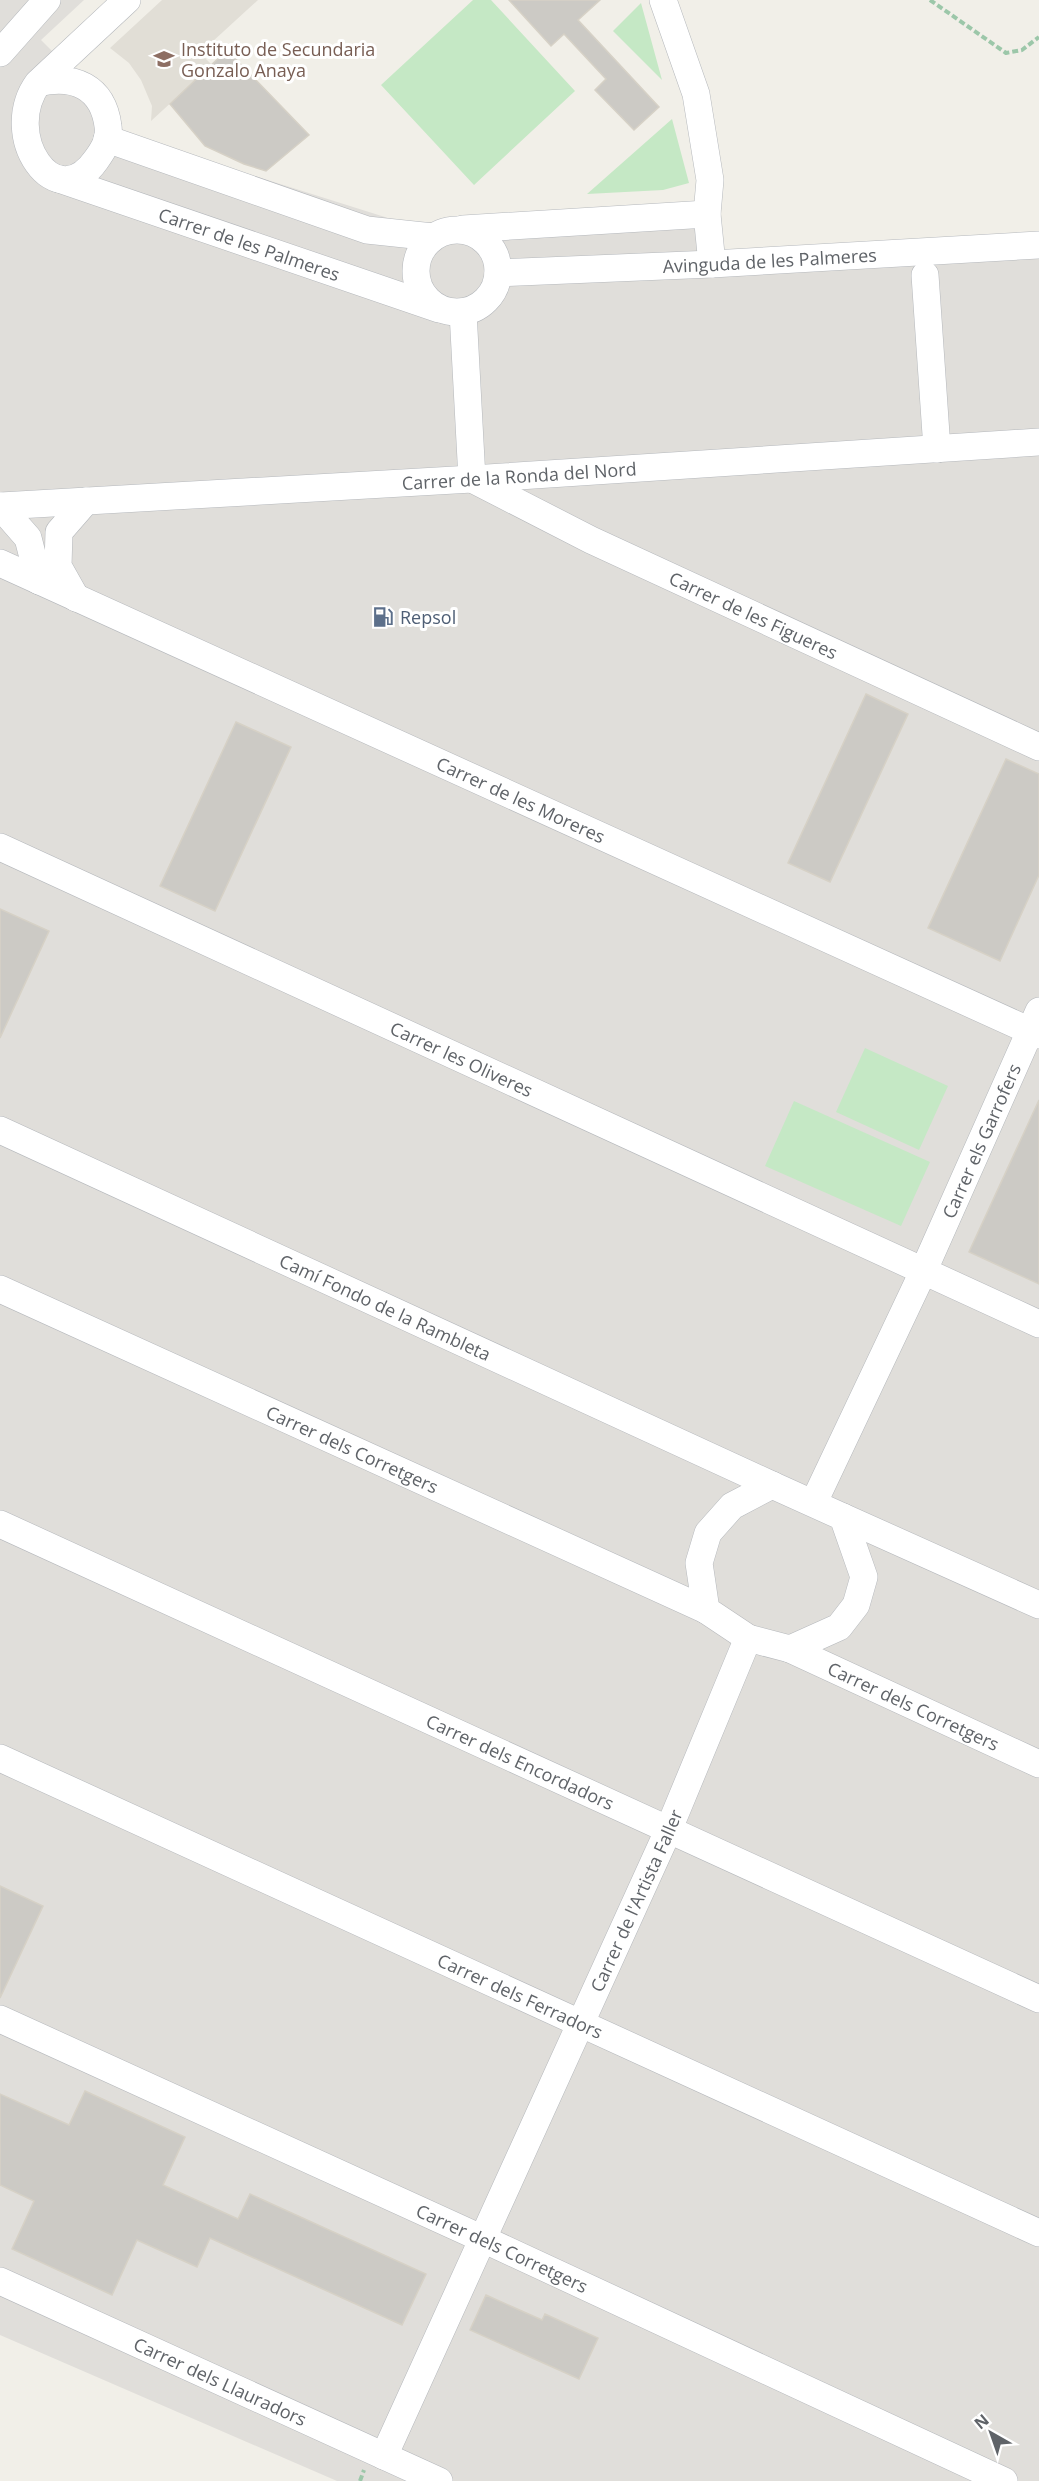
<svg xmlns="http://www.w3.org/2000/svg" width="1039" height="2481" font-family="'Open Sans',sans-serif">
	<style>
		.industrial { fill: #e0deda }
		.education { fill: #e1ded6 }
		.green { fill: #c5e8c5 }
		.building { fill: #cccac5; stroke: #d6d1c6; stroke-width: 1.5 }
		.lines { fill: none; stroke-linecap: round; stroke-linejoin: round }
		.minor-casing { stroke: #b5b8bc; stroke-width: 28 }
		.path { stroke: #9cc7a9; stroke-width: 4; stroke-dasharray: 6 3; stroke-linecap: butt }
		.minor { stroke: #fff; stroke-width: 27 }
		.labels { text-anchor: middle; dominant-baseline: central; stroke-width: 6; stroke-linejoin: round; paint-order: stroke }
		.education-label { font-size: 18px; fill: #785e54; stroke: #fff; text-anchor: start }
		.street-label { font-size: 18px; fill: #5f6368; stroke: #fff }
		.service-label { font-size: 18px; fill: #4e5e75; stroke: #fff; text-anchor: start }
	</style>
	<rect width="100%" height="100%" fill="#f1efe8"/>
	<!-- industrial -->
	<path class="industrial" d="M0 0H84L41 40 74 73 113 95 115 132 407 224 580 212 715 208 719 262 1039 242V2481H337L0 2335Z"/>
	<!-- education -->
	<path class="education" d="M162 0H258L200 53 212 65 151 121 152 106 141 80 129 63 110 48Z"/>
	<!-- green -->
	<path class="green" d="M473 0H491L575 91 474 185 381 85Z
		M641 3 662 80 613 31Z
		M672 119 689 183 663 190 587 194Z
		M865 1048 948 1086 919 1150 836 1112Z
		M794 1101 930 1162 901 1226 765 1166Z"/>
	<!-- building -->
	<path class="building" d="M509 0H600L578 20 659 107 634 130 595 90 606 79 564 34 551 46Z
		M227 50 309 135 266 171 244 164 205 146 170 104Z
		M866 694 908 714 830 882 788 863Z
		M236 722 291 747 215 911 160 886Z
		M1006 759 1039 774V875L1000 961 928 928Z
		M0 909 49 931 0 1038Z
		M1039 1100V1284L969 1252Z
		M0 1886 43 1906 0 1998Z
		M85 2091 185 2137 163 2185 238 2219 250 2194 426 2274 402 2325 210 2238 197 2267 137 2240 112 2295 12 2249 34 2201 0 2185V2094L69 2125Z
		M486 2295 542 2320 545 2314 598 2338 579 2379 470 2330Z"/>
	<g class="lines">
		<!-- minor casing -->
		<g class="minor-casing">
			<g id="minor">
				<path d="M663 0 696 94 710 180 707 214 712 264"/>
				<path d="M0 53 47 0"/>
				<path d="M38 83C74 74 103 87 108 126 110 139 104 149 96 160 55 218 0 135 38 83L127 0"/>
				<path d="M107 139 367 230 433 237"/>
				<path id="s1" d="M59 179 439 309"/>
				<path d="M463 229 707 214"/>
				<circle cx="457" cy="271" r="41"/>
				<path id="s2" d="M498 273 712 264 1039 245"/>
				<path d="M925 275 937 449"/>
				<path id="s3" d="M463 312 472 479 591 540 1039 747"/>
				<path id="s4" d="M0 506 472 479 1039 442"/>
				<path d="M0 506 28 538 39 581"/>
				<path id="s5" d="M0 563 1039 1035"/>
				<path d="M76 598 58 566 59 532 86 501"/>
				<path id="s6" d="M0 847 1039 1324"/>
				<path id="s7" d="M0 1130 772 1485"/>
				<path id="s8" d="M0 1289 706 1610"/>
				<path d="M772 1485 843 1517 864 1577 856 1605 839 1627 790 1649 748 1638 706 1610 699 1563 708 1533 732 1506Z"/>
				<path id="s9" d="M814 1502 923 1272 1039 1011"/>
				<path d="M843 1517 1039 1605"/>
				<path id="s10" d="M0 1524 1039 1999"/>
				<path id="s11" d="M790 1649 1039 1764"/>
				<path id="s12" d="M0 1758 1039 2233"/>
				<path id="s13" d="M0 2019 483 2239 1004 2481"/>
				<path id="s14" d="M0 2281 439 2481"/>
				<path id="s15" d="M384 2456 668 1831 748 1638"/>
			</g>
		</g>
		<!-- path -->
		<path class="path" d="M930 0 1006 53 1022 50 1039 37
			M360 2481 364 2470"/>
		<!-- minor -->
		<use href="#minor" class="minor"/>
	</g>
	<!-- icons -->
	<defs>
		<g id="school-bare" transform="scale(1.62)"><path d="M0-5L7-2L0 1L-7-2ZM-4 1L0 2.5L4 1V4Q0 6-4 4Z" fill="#8d6e63" stroke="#fff" stroke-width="2.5" paint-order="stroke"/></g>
		<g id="fuel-bare" transform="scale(1.62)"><path d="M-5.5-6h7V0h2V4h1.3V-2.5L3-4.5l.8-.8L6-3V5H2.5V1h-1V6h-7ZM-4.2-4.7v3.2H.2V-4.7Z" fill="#5c6f8a" stroke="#fff" stroke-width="2.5" paint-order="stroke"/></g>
	</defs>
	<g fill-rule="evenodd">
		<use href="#school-bare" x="164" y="59"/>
		<use href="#fuel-bare" x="383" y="617"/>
	</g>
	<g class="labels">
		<!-- education labels -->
		<g class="education-label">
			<text x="181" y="49">Instituto de Secundaria<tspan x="181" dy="21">Gonzalo Anaya</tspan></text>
		</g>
		<!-- street labels -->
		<g class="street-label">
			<text stroke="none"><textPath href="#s1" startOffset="201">Carrer de les Palmeres</textPath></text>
			<text stroke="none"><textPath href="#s2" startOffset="272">Avinguda de les Palmeres</textPath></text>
			<text stroke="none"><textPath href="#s4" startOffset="520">Carrer de la Ronda del Nord</textPath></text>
			<text stroke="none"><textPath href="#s3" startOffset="480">Carrer de les Figueres</textPath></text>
			<text stroke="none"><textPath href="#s5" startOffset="572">Carrer de les Moreres</textPath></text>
			<text stroke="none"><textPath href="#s6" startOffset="508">Carrer les Oliveres</textPath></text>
			<text stroke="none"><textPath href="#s9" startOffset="398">Carrer els Garrofers</textPath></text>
			<text stroke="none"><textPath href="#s7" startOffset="424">Camí Fondo de la Rambleta</textPath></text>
			<text stroke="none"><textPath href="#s8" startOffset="387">Carrer dels Corretgers</textPath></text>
			<text stroke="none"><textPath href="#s11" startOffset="136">Carrer dels Corretgers</textPath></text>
			<text stroke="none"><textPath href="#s10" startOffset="572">Carrer dels Encordadors</textPath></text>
			<text stroke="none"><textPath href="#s15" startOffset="610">Carrer de l'Artista Faller</textPath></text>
			<text stroke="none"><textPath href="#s12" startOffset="572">Carrer dels Ferradors</textPath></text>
			<text stroke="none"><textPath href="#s13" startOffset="552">Carrer dels Corretgers</textPath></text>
			<text stroke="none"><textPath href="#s14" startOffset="242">Carrer dels Llauradors</textPath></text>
		</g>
		<!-- service labels -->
		<g class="service-label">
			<text x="400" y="617">Repsol</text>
		</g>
	</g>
	<!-- north arrow -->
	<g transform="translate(991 2433) rotate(320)" stroke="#ffffff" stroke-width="4.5" paint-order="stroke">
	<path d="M0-4.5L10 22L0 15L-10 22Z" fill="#5f6368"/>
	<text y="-9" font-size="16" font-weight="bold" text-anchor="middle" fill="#5f6368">N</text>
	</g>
</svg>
